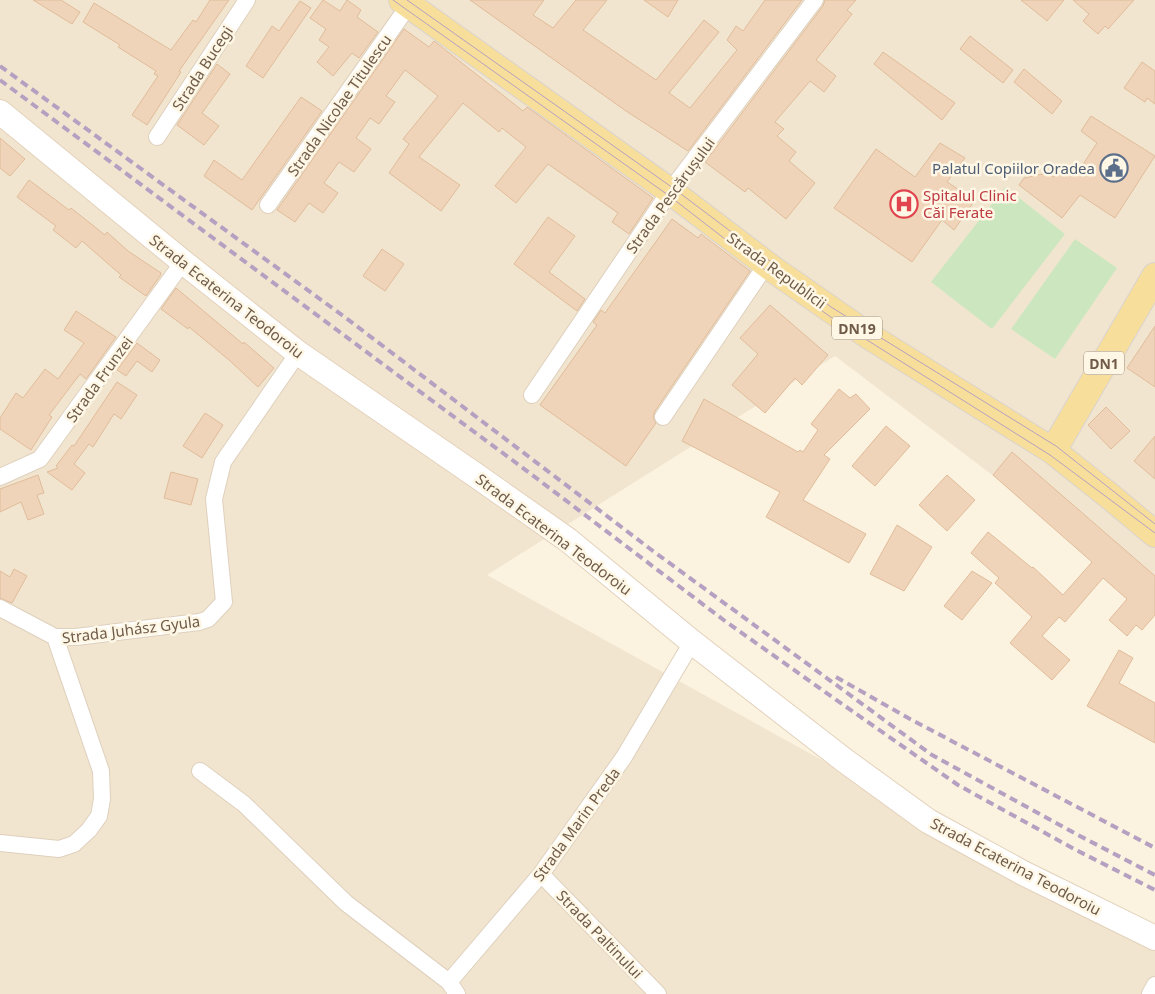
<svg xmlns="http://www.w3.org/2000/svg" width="1155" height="994" font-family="'Noto Sans',sans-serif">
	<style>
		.residential { fill: #f2e5cf }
		.park { fill: #cce7c0 }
		.building { fill: #efd4b9; stroke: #e0bc9a }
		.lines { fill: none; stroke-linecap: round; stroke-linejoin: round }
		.minor-casing { stroke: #ded0bd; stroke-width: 18 }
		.secondary-casing { stroke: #e3d1bb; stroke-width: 26 }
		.primary-casing { stroke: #dad4d0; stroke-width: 28 }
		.minor { stroke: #fff; stroke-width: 16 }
		.secondary { stroke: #fff; stroke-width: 24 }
		.primary { stroke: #f7de9a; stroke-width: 26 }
		.tram { stroke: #b6a0c2; stroke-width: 1 }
		.rail { stroke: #b6a0c2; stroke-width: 4; stroke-dasharray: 8 5; stroke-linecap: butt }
		.labels { text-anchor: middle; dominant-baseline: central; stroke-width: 5; stroke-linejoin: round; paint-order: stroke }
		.shield { fill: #fef7e5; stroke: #9b8a78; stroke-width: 1 }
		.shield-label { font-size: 14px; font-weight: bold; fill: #705b49 }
		.street-label { font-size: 15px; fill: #705b49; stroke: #fef7e5 }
		.service-label { font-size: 15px; fill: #4e5e75; stroke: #fef7e5; text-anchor: end }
		.health-label { font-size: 15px; fill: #be3a42; stroke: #fef7e5; text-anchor: start }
	</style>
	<rect width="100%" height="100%" fill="#fbf3e0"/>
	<!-- residential -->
	<path class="residential" d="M0 0H1155V598L835 356 487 575 1155 944V994H0Z"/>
	<!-- park -->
	<path class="park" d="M1005 187 1065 234 992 329 931 282Z
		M1075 239 1117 268 1055 359 1011 329Z"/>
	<!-- building -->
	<path class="building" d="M33 0H61L80 12 72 24Z
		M210 0H229L179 71 181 72 147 125 132 115 158 76 154 74 156 71 118 47 120 45 83 22 94 3 171 50 193 20 196 22Z
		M323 0 340 11 347 0 361 10 357 17 378 32 359 58 352 53 333 76 317 62 329 47 319 40 326 29 310 18Z
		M470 0H544L533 15 553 28 576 0H607L583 30 656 80 704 20 719 32 669 93 690 108 737 50 727 40 736 26 743 31 765 0H802L688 151 626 111Z
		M644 0H678L668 17Z
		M825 0H856L847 10 852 14 816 60 836 76 824 92 810 81 775 122 784 129 777 136 796 152 789 161 815 183 786 219 748 188 745 192 705 162 823 6Z
		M1021 0H1064L1047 21Z
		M1073 0H1134L1108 29 1105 26 1098 34 1083 21 1089 14Z
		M300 1 311 8 263 78 246 66 272 26 279 31Z
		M404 29 429 47 434 41 523 111 527 107 653 198 629 234 612 222 618 213 548 164 516 203 495 186 526 147 502 128 499 132 463 103 419 157 460 185 441 211 389 173 409 144 403 139 438 96 405 70 386 96 395 102 379 124 370 118 356 138 371 149 354 172 339 162 324 183 338 193 323 213 309 203 295 222 277 210Z
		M970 36 1013 70 1003 83 960 49Z
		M883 52 955 103 942 120 874 64Z
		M1142 62 1155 71V104L1147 98 1145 102 1124 88Z
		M217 64 230 74 202 113 219 126 204 145 177 125Z
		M1024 69 1062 101 1052 114 1014 82Z
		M301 97 322 111 252 210 204 176 214 160 242 180Z
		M1091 116 1155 156 1115 218 1080 195 1062 218 1019 185 1024 178 1047 173 1054 177 1064 164 1078 172 1097 143 1081 131Z
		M0 138 25 159 10 176 0 168Z
		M940 143 965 158 947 182 975 200 954 230 942 220 912 262 834 208 876 149 915 177Z
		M29 180 69 210 71 208 105 235 107 232 128 251 161 273 160 276 146 296 119 277 121 275 82 241 76 248 53 230 56 226 17 197Z
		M548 217 575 236 549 272 585 299 577 311 514 264Z
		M672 219 698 238 701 234 750 271 655 411 653 417 656 423 626 466 540 405 597 325 593 322 601 310 605 313Z
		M382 249 404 264 385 291 363 276Z
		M176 288 243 344 244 342 274 368 258 387 229 360 189 327 188 329 161 309Z
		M770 305 828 355 802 385 795 378 765 413 732 385 758 354 740 338Z
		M76 311 116 337 86 379 80 374 49 415 52 417 31 450 0 429V418L16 393 23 398 45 369 58 379 84 343 64 330Z
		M1155 326V387L1127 368Z
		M137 343 160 360 152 372 137 361 126 376 117 370Z
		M117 382 137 395 121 419 114 414 93 447 89 444 74 464 85 473 72 490 47 472 58 468 56 466 72 445 74 446Z
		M839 389 850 398 856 394 870 409 824 455 830 459 803 500 866 534 849 563 766 517 780 492 682 441 704 399 798 452 800 450 803 452 818 430 811 424Z
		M1106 407 1130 431 1111 449 1088 425Z
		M205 413 223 425 202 458 183 446Z
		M886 426 910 446 875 486 852 466Z
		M1155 436V479L1134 461Z
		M1012 452 1155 576V615L1142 630 1136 625 1127 636 1109 620 1127 599 1103 578 1065 622 1059 617 1042 636 1070 660 1052 680 1010 643 1032 617 995 583 999 578 971 553 988 532 1032 568 1033 567 1063 595 1092 562 993 475Z
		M171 472 198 479 191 505 164 498Z
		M38 475 44 493 37 495 44 514 28 520 21 502 0 512V489Z
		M947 475 975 500 947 531 919 505Z
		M897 525 932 547 904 591 870 574Z
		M14 569 27 576 12 603 0 598V571L10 577Z
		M972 571 992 583 962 620 944 606Z
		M1119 650 1133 658 1119 683 1155 703V743L1087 706Z"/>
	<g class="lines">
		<!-- minor casing -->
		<g class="minor-casing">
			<path id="minor" d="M157 137 247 0
				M268 205 409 5
				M532 395 670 191 815 0
				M663 417 766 265
				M0 477 40 459 183 262
				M0 608 55 637
				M200 771 244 804 346 903 449 982
				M0 843 59 849 74 844 89 830 99 816 102 799 101 771 55 637H76L199 622 208 619 224 602 214 499 223 462 298 353
				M541 874 658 994
				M457 994 449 982 541 874 624 757 692 642
				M1150 994 1155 985"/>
		</g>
		<!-- secondary casing -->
		<g class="secondary-casing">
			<path id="secondary" d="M0 112 183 262 298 353 474 474 568 540 692 642 844 760 928 821 1023 873 1155 938"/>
		</g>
		<!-- primary casing -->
		<g class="primary-casing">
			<path id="primary" d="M402 0 670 191 774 270 869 336 1053 451 1112 498 1155 534
				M1053 451 1155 276"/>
		</g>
		<!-- minor -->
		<use href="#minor" class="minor"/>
		<!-- secondary -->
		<use href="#secondary" class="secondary"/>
		<!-- primary -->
		<use href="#primary" class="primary"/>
		<!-- tram -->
		<path class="tram" d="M393 0 668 195 764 269 832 318 1050 455 1155 533
			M407 0 673 188 831 307 1056 446 1155 524"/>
		<!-- rail -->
		<path class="rail" d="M0 66 346 318 653 551 932 755 1078 835 1155 875
			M0 80 519 465 725 621 835 699 958 785 1076 850 1155 890
			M836 677 910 719 1155 848"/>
	</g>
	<!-- icons -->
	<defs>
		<g id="civic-ring" transform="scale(1.4375)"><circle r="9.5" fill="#fef7e5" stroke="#5c6f8a" stroke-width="1.5"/><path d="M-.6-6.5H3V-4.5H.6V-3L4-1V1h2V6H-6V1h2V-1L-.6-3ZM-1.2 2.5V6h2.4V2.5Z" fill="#5c6f8a"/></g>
		<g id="hospital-ring" transform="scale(1.4375)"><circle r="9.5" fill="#fef7e5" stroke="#e0444e" stroke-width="1.5"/><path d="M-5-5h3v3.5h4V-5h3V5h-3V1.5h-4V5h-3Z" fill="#e0444e"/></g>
	</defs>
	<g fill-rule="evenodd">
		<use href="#civic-ring" x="1114" y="168"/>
		<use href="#hospital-ring" x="904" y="204"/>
	</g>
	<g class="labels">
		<!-- shield labels -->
		<g class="shield">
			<rect x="832" y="316.5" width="50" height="23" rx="4"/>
			<rect x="1084" y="351.5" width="40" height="23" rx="4"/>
		</g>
		<g class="shield-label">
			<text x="857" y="328">DN19</text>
			<text x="1104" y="363">DN1</text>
		</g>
		<!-- street labels -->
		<g class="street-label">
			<text transform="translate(202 68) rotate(-57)">Strada Bucegi</text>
			<text transform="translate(339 105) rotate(-55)">Strada Nicolae Titulescu</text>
			<text transform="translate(670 195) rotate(-54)">Strada Pescărușului</text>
			<text transform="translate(777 270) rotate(36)">Strada Republicii</text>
			<text transform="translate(227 296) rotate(38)">Strada Ecaterina Teodoroiu</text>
			<text transform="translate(99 379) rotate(-54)">Strada Frunzei</text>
			<text transform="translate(554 534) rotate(37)">Strada Ecaterina Teodoroiu</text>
			<text transform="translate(131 629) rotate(-7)">Strada Juhász Gyula</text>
			<text transform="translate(576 824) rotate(-54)">Strada Marin Preda</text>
			<text transform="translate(1016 866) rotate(28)">Strada Ecaterina Teodoroiu</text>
			<text transform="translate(600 934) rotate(46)">Strada Paltinului</text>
		</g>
		<!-- service labels -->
		<g class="service-label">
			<text x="1095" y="168">Palatul Copiilor Oradea</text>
		</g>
		<!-- health labels -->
		<g class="health-label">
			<text x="923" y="195">Spitalul Clinic<tspan x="923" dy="17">Căi Ferate</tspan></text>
		</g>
	</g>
</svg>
